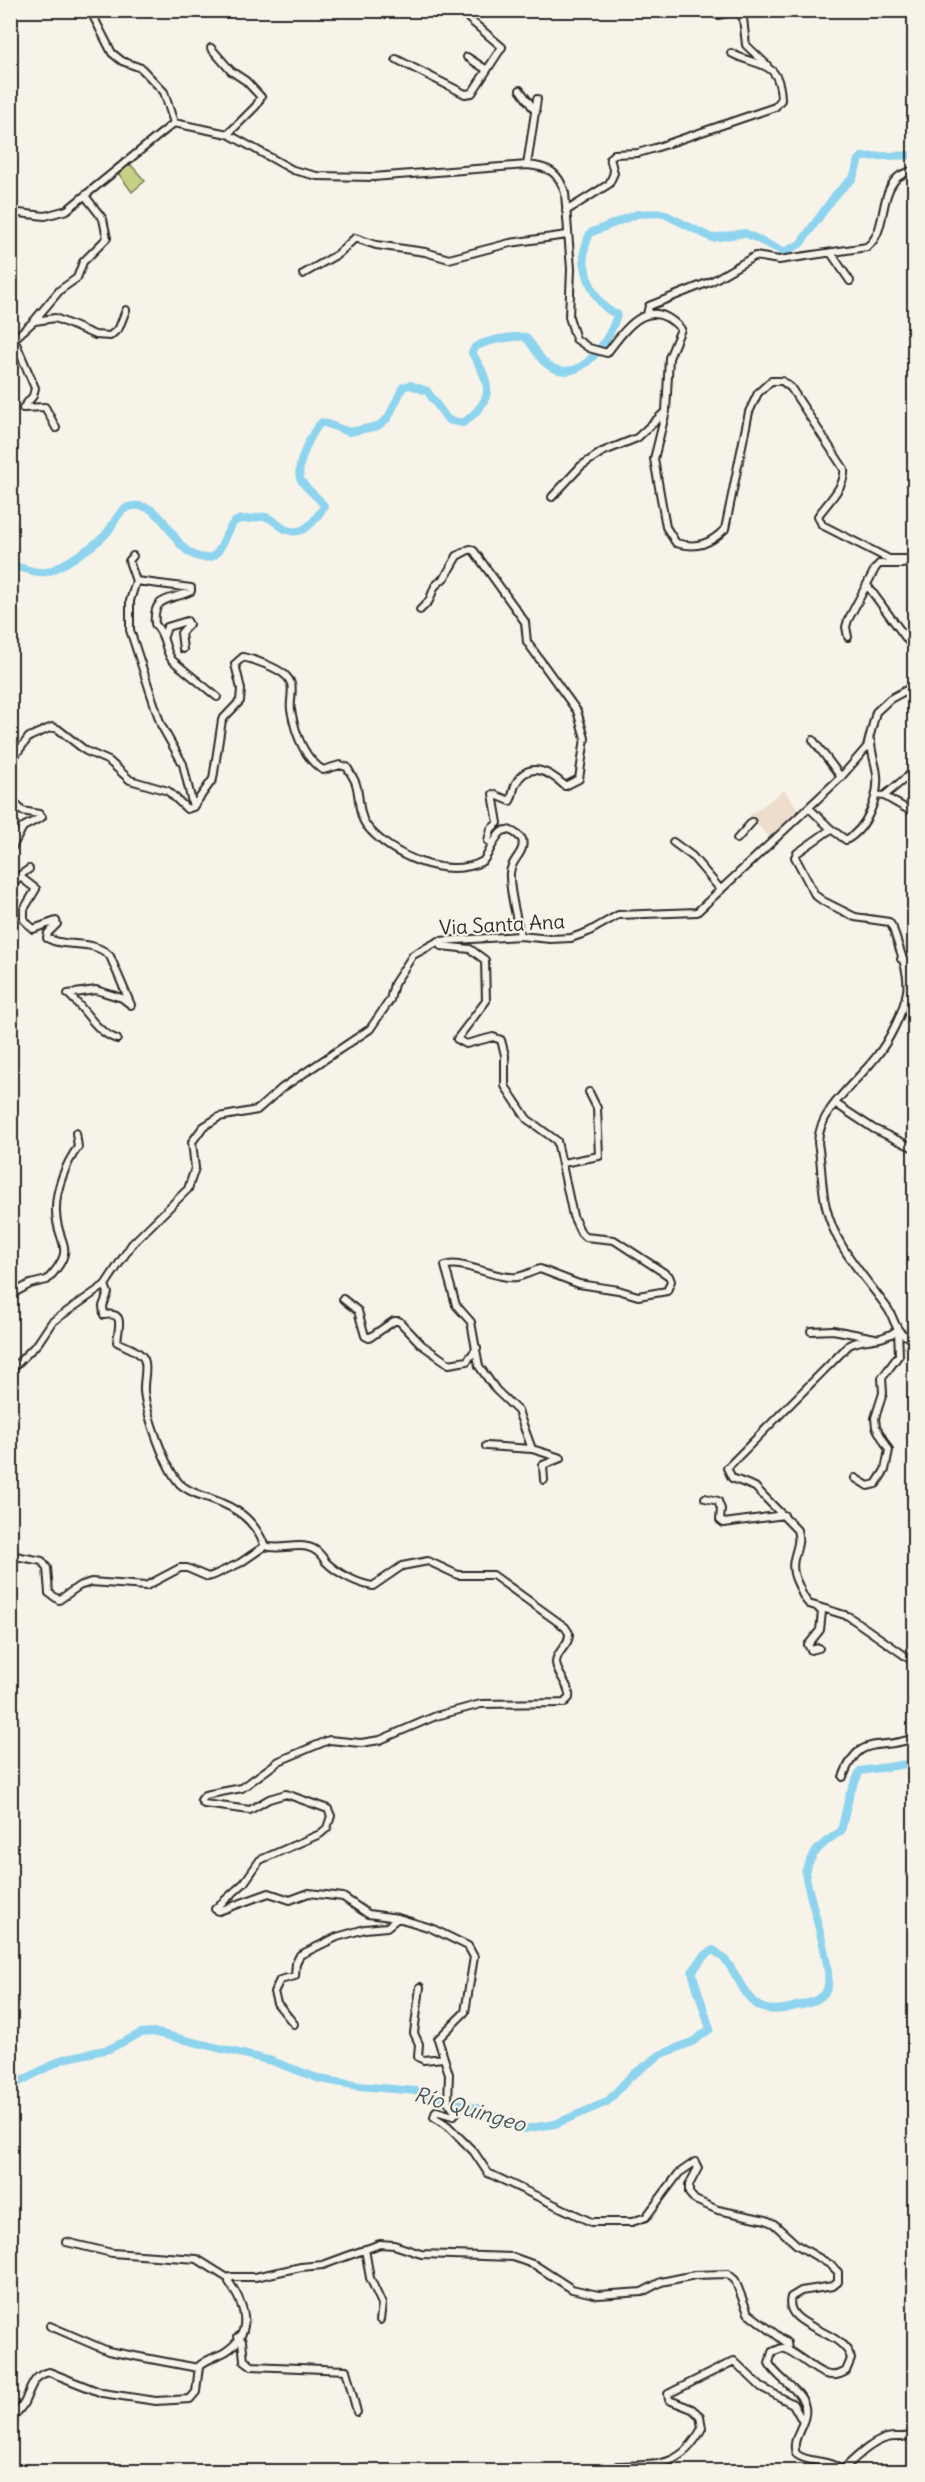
<svg xmlns="http://www.w3.org/2000/svg" width="925" height="2482" font-family="Delius,sans-serif">
	<style>
		.built { fill: #eedccd }
		.green { fill: #c6d185; stroke: #787e58; stroke-width: 1.5 }
		.lines { fill: none; stroke-linecap: round; stroke-linejoin: round }
		.river { stroke: #8ed4ef; stroke-width: 8 }
		.minor-casing { stroke: #2b2b2b; stroke-width: 10 }
		.minor { stroke: #f7f3e8; stroke-width: 6 }
		.labels { text-anchor: middle; dominant-baseline: central; stroke-width: 4.5; stroke-linejoin: round; paint-order: stroke }
		.street-label { font-size: 20px; fill: #2b2b2b; stroke: #f7f3e8 }
		.water-label { font-size: 21px; font-style: italic; fill: #44555c; stroke: #f7f3e8 }
	</style>
	<rect width="100%" height="100%" fill="#f7f3e8"/>
	<filter id="ink" filterUnits="userSpaceOnUse"><feTurbulence type="fractalNoise" baseFrequency=".0167" numOctaves="2"/><feDisplacementMap in="SourceGraphic" scale="12" xChannelSelector="R" yChannelSelector="G"/><feConvolveMatrix kernelMatrix="1 2 1 2 8 2 1 2 1" color-interpolation-filters="sRGB"/></filter>
	<g filter="url(#ink)">
		<!-- built -->
		<path class="built" d="M784 790 801 813 772 840 749 816Z"/>
		<!-- green -->
		<path class="green" d="M130 164 145 181 132 192 118 173Z"/>
		<g class="lines">
			<!-- river -->
			<path class="river" d="M10 565C21 567 36 574 46 572 58 570 95 545 104 536 117 524 116 504 140 506 166 508 173 548 196 556 223 565 220 539 232 525 236 519 241 519 248 519 254 519 260 516 266 517 273 519 279 526 285 529 303 538 316 520 324 506 318 495 304 489 300 478 296 465 312 430 322 422L349 432 378 426 388 418 403 387 410 385 427 391 448 420 463 423C496 399 491 383 472 353L475 347C488 340 510 336 525 337 536 347 539 362 553 368 583 383 611 338 617 314 596 308 583 273 584 252 585 246 588 239 590 233L637 214 662 213 712 238 745 233 784 252 800 244 836 194 853 178 859 160 862 157 914 155
				M10 2087 63 2059 109 2049 141 2033 153 2032 272 2061 320 2079 359 2086 416 2091 476 2108 524 2129 555 2124 607 2102 630 2077 660 2055 694 2041 710 2029 692 1972 704 1956 713 1950C736 1963 739 1992 756 2004 767 2013 783 2010 796 2006 807 2004 821 2001 827 1989 835 1972 808 1895 805 1872 812 1851 823 1843 841 1831L850 1793 860 1771 914 1763"/>
			<!-- minor casing -->
			<g class="minor-casing">
				<path id="minor" d="M90 10 112 53 122 61 141 68 164 92 174 123
					M705 10 718 15 732 12 740 14 743 18 746 45 767 65
					M211 48 231 71 246 81 261 97 256 106 228 134
					M467 57 487 70
					M396 59 465 94 472 93 502 47 469 19
					M520 90 536 112
					M527 165 537 99
					M566 211 609 184 614 173 610 158 614 154 638 153 655 148 775 107 781 100C780 58 758 68 731 53
					M10 212 45 216 67 210 174 123 228 134 293 170 317 176 373 177 527 165C549 167 559 172 565 193L571 269 569 317 576 339 589 348 607 353C627 327 649 294 681 329L669 358 666 411 654 459 666 527 676 543C697 549 710 544 725 529L749 412 758 393 771 381H782L791 388 844 469C846 486 827 503 818 516L822 525 889 559H914
					M831 253 850 281
					M303 274 338 254 355 238 376 245 425 252 449 259 510 243 567 235
					M647 314 649 306 712 281 755 256 779 260 867 247C888 230 878 197 897 178 901 174 909 172 914 170
					M35 321 55 318 95 335 110 336 119 328 126 310
					M56 428 45 407 23 408 33 396 35 388 14 339 33 322 60 290 77 278 83 262 107 238 103 219 86 197
					M552 497 581 466 602 452 637 438 666 411
					M133 556 129 561 136 581 191 588V591C171 601 152 595 155 624 167 637 163 647 172 660L217 697
					M136 581 130 601V630L161 725 183 764 193 807
					M867 585 914 649
					M420 610 429 601 435 586 445 577 457 556 470 549 474 551 525 622 527 642 577 711 585 738 579 779 565 786C550 772 529 760 516 783 513 789 513 796 510 801L493 794 498 823 491 829 488 841 494 843
					M164 636 167 627 187 621 189 624 181 633 183 649
					M848 637 846 627 848 620 875 569 879 564H903L906 560
					M813 740 841 777
					M871 742C871 753 876 764 877 775 879 797 867 829 846 840L831 829 797 853 795 857 815 895 823 901 855 917 889 922 893 928C898 947 910 972 907 991 904 1011 889 1041 876 1057 858 1081 818 1110 818 1143 822 1164 821 1187 826 1207 836 1249 864 1275 888 1309 896 1321 896 1339 914 1336
					M10 762 29 737 52 727 58 729 86 751 109 761 130 780 168 791 187 809 193 807 213 779 222 720 240 701 241 689 235 664 243 657C255 660 276 667 285 675 297 685 289 698 291 710 295 732 303 758 323 770L340 765 347 767C350 773 354 778 356 784 360 797 358 814 366 825 389 855 448 881 483 861 495 847 498 814 522 839 526 853 511 859 510 873 509 893 517 916 520 936
					M876 795 884 796 914 813
					M884 796 914 771
					M10 797 22 811 39 814 42 817 23 827 10 851
					M810 809 831 829
					M737 839 752 822
					M673 842 692 856 721 890
					M19 876 36 889 24 909V920L33 929 56 921 57 924 48 933 47 938C67 949 92 938 110 956L131 1005 122 998 96 990 68 994
					M10 891 19 876 29 869
					M439 941 441 946 470 949 485 960 486 1001 457 1039 466 1044 493 1037 501 1040 505 1055V1086L527 1119 557 1141 573 1216 581 1233 585 1237 614 1240 669 1276 671 1281 667 1291 638 1296 618 1290 579 1284 540 1269C533 1271 524 1276 517 1277 497 1280 461 1259 445 1266L456 1305 471 1322 479 1366 496 1390 518 1411 532 1449 486 1446
					M901 959 914 964
					M68 994C86 1009 95 1032 117 1039
					M836 1104 874 1129 914 1148
					M563 1163 599 1156 597 1108 589 1092
					M105 1285 108 1293 103 1306 104 1315C126 1311 118 1328 117 1342 126 1347 139 1350 144 1359 148 1368 143 1381 144 1391 146 1413 165 1468 180 1484 189 1492 198 1494 209 1498 237 1508 253 1518 265 1546 280 1551 295 1543 308 1547 317 1549 321 1555 326 1562 337 1573 358 1584 373 1586L402 1566 428 1561 458 1575H493L565 1627 569 1633C570 1646 556 1650 556 1663 557 1675 571 1686 569 1698L564 1703 481 1704 436 1716 380 1740 361 1743 329 1740 279 1761 242 1788 205 1795 201 1800 204 1804 250 1810 269 1799 286 1794 328 1809 331 1816 327 1828 320 1834 260 1860 244 1883 215 1909 219 1911 269 1893 290 1900 309 1893 343 1897 368 1914 398 1918 431 1928 468 1946 474 1957 465 2012 438 2039 449 2074 448 2102 456 2113 453 2116 436 2111 434 2117 448 2126 474 2152 488 2173 591 2222H632L646 2217 679 2173 695 2162 698 2168 689 2185V2193L695 2200 718 2210 766 2220 774 2224 797 2245 831 2265 838 2272V2282L833 2286 801 2291 791 2297C782 2328 845 2329 851 2359L846 2371C822 2387 803 2353 782 2348L772 2352 769 2363C777 2380 801 2388 805 2407 808 2424 790 2437 796 2454 811 2465 829 2457 842 2472
					M10 1295 30 1284 47 1280C79 1246 57 1246 56 1212 55 1190 66 1163 78 1147L76 1133
					M343 1299 358 1311 365 1336 369 1338 394 1321H399L422 1345 449 1364 467 1361 477 1348
					M898 1330C877 1344 867 1336 849 1345L727 1468 732 1478 755 1487 797 1530C803 1550 786 1558 797 1582 801 1590 802 1597 809 1604L848 1616 914 1662
					M811 1331 833 1330 875 1338
					M10 1371 38 1343 52 1322 105 1285 132 1244 188 1189 195 1168 192 1142 203 1127 219 1117 257 1110 282 1088 370 1029 390 1000 394 984 413 955 439 941 520 936 550 939 571 938 588 932 618 915 697 912 841 777 867 747 876 712 890 699 914 686
					M532 1449 561 1458 543 1465 544 1480
					M855 1478 868 1486 876 1484 885 1470 889 1450 876 1427 875 1418 883 1393 882 1378 899 1355 898 1330
					M705 1498 718 1501 721 1509 720 1520 724 1523 784 1515
					M10 1555 42 1561 47 1568 49 1593 59 1600 79 1586 91 1582 146 1586 180 1568H187L208 1577 214 1575 240 1563 265 1546
					M818 1608 822 1612 820 1630 808 1645 811 1650 819 1648
					M843 1777C860 1732 877 1752 914 1738
					M420 1987 414 2033 419 2044 418 2057 424 2060 443 2058
					M294 2024 277 2003 274 1992 280 1980 295 1976 296 1963 300 1955 337 1937 365 1929 387 1927 398 1918
					M66 2242 112 2253 197 2259 229 2279
					M365 2249 370 2278 382 2304 380 2320
					M50 2326 108 2351 198 2368
					M238 2337 242 2341 244 2360 252 2366 346 2370 357 2412
					M10 2420C16 2414 22 2408 25 2401 31 2388 33 2375 49 2372L102 2393 156 2401 190 2399 196 2392 199 2366C207 2359 216 2357 225 2352 255 2333 245 2305 229 2282L230 2277H255L301 2267 323 2265 380 2244 394 2245 421 2254 513 2257 535 2265 572 2289 598 2295 642 2292 661 2282 695 2275 728 2274 735 2280 748 2313 787 2343 788 2349
					M10 2435V2456
					M617 2466C657 2465 681 2468 702 2428L700 2416 692 2409 669 2400 668 2394 734 2361 761 2387 793 2404 803 2422
					M841 2471C855 2459 869 2443 887 2438 897 2435 905 2440 914 2434"/>
			</g>
			<!-- minor -->
			<use href="#minor" class="minor"/>
		</g>
	</g>
	<g class="labels">
		<!-- street labels -->
		<g class="street-label">
			<text transform="translate(502 924) rotate(-3)">Via Santa Ana</text>
		</g>
		<!-- water labels -->
		<g class="water-label">
			<text transform="translate(470 2109) rotate(16)">Río Quingeo</text>
		</g>
	</g>
	<!-- margin -->
	<rect width="925" height="2482" fill="none" stroke="#f7f3e8" stroke-width="36"/>
	<rect x="18" y="18" width="889" height="2446" fill="none" stroke="#2b2b2b" stroke-width="2" filter="url(#ink)"/>
</svg>
